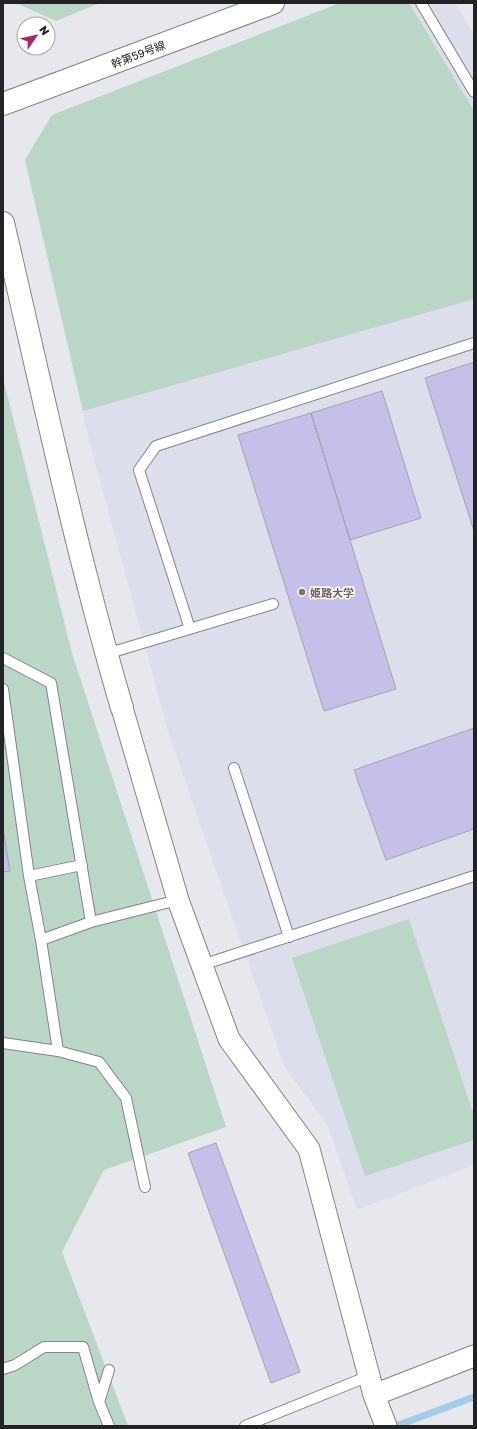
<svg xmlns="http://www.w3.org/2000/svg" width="477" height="1429" font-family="'Golos Text','Noto Sans JP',sans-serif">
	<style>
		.built { fill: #dcdeeb }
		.green { fill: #b9d6c7 }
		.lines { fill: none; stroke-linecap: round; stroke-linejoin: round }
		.stream { stroke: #a1cde7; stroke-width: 7 }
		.building { fill: #c5c0ea; stroke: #a3a3a8 }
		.lane-casing { stroke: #848489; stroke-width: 12 }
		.street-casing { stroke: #848489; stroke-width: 23 }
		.secondary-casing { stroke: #848489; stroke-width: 24 }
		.lane { stroke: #fff; stroke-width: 10 }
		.street { stroke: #fff; stroke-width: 21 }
		.secondary { stroke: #fff; stroke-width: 22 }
		.education-dot { fill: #8d6e63; stroke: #fff; stroke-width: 1.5 }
		.labels { text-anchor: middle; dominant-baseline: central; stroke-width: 3; stroke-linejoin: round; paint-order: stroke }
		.street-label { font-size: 11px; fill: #222325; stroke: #fff }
		.education-label { font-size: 11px; font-weight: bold; fill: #785e54; stroke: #fff; text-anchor: start }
	</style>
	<rect width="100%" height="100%" fill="#e7e8ed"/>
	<!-- built -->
	<path class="built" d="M340 3H455L474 35V1165L357 1210 328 1126 284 1066 169 735 91 448 25 160 52 115Z"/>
	<!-- green -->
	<path class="green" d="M16 3H100L56 21Z
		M340 3H409L474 111V299L83 411 25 160 52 115Z
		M3 378 72 653 226 1127 104 1170 62 1252 128 1426H3Z
		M409 919 474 1116V1140L365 1176 292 958Z"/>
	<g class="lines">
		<!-- stream -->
		<path class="stream" d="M396 1426 474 1397"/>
	</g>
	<!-- building -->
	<path class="building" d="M474 362V531L425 378Z
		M382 391 421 518 350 540 311 413Z
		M311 413 396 689 324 711 238 435Z
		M474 728V829L386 860 354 770Z
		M3 829 10 871 3 872Z
		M216 1143 300 1372 271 1383 188 1153Z"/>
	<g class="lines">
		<!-- lane casing -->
		<g class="lane-casing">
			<path id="lane" d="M421 3 474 92
				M190 629 139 470 156 446 474 343
				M106 654 273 604
				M3 658 51 683 91 922
				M3 689 29 876 41 940 58 1051
				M234 768 289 937
				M29 876 82 865
				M41 940 91 922 178 900
				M202 965 474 876
				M3 1043 58 1051 99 1062 126 1098 145 1187
				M3 1369 15 1365 44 1347H83L99 1402
				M109 1426 99 1402 109 1370
				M245 1426 369 1376"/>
		</g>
		<!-- street casing -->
		<g class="street-casing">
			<path id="street" d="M122 708 178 900 229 1039 309 1149 369 1376 374 1395 386 1426
				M374 1395 474 1356"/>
		</g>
		<!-- secondary casing -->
		<g class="secondary-casing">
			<path id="secondary" d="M3 104 273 3
				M3 223C41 385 75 548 122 708"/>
		</g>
		<!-- lane -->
		<use href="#lane" class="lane"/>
		<!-- street -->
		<use href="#street" class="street"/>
		<!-- secondary -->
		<use href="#secondary" class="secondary"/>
	</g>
	<!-- markers -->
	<circle class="education-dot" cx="302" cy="592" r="4"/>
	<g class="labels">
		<!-- street labels -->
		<g class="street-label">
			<text transform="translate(138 54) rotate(-21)">幹第59号線</text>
		</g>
		<!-- education labels -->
		<g class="education-label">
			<text x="310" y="592">姫路大学</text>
		</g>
	</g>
	<!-- border -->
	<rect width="477" height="1429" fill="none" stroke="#222325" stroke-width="8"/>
	<!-- north arrow -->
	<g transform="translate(36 36) rotate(56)"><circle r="19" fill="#ffffff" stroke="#a7a7a8"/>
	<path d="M0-3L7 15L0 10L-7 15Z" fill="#ad2365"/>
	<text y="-6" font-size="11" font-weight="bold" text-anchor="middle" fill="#222325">N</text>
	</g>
</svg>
